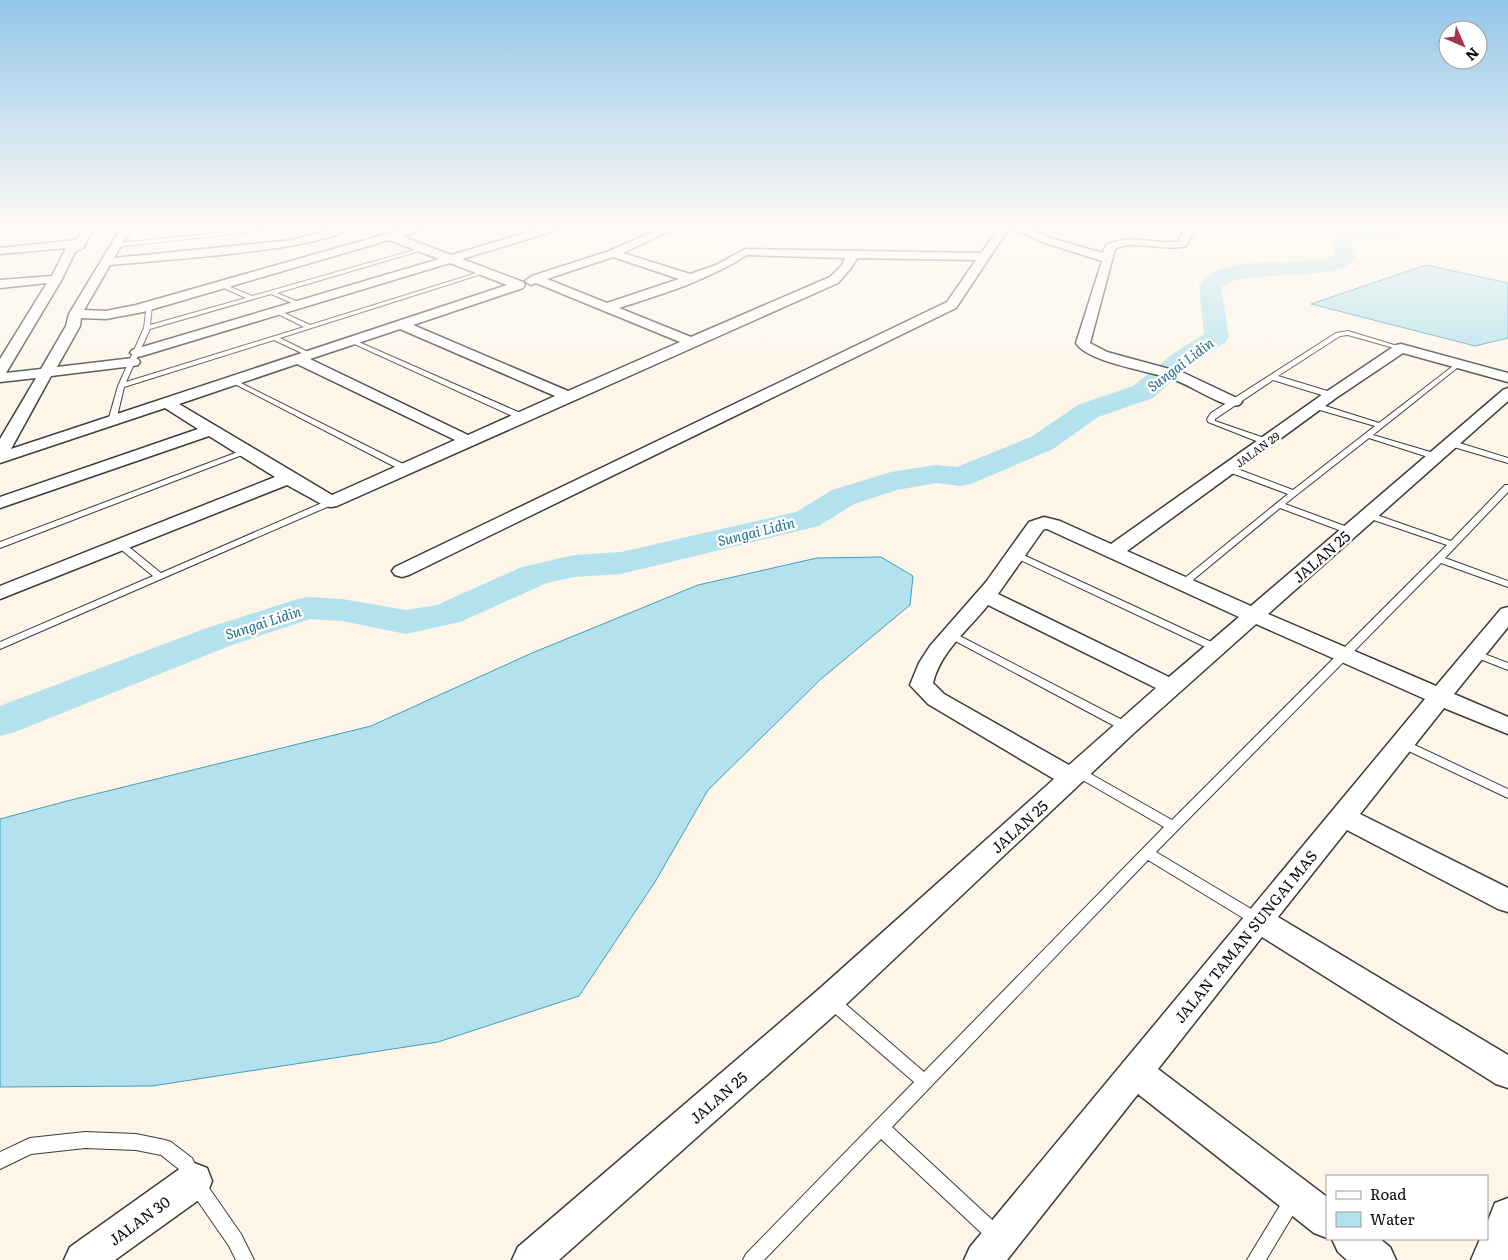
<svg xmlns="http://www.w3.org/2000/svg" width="1508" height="1260" font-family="Literata,serif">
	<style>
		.water { fill: #b3e1ed; stroke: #439fbb }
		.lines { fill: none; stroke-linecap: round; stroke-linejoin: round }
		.river { fill: #b3e1ed; fill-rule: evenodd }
		.service-casing { stroke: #3c3c3c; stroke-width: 2 }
		.minor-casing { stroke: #3c3c3c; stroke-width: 3 }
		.service { fill: #fff; fill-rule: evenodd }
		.minor { fill: #fff; fill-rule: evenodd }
		.labels { text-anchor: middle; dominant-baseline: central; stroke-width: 5; stroke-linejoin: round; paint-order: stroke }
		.far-street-label { font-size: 11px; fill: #090909; stroke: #fff }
		.water-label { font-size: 14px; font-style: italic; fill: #236e8a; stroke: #fff }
		.near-street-label { font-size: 15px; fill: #090909; stroke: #fff }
	</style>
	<rect width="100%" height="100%" fill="#fcf5e8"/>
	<!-- water -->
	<path class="water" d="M1426 265 1508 283V338L1475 346 1311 304Z
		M881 557 913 576 910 605 821 679 708 790 655 882 579 996 438 1042 152 1086 0 1087V819L67 801 371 726 532 653 698 585 817 558Z"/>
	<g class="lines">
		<!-- river -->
		<path class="river" d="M1354 228H1419L1416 232C1395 237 1372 235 1351 241 1352 246 1358 252 1355 258 1342 285 1248 266 1221 287L1229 337 1226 342 1192 363 1153 398 1098 417 1053 449 971 484 960 486 936 483 897 490 854 504 819 526 621 574 574 577 547 583 460 622 406 634 342 621 310 619 232 645 15 732 0 736V706L204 629 294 600 307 597 342 599 406 610 437 605 522 567 574 555 621 552 796 512 832 490 891 472 936 465 957 467 1031 437 1078 405 1133 386 1174 353 1204 334 1199 285C1221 253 1291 266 1326 259L1335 254V250L1330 243 1336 233Z"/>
		<!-- service casing -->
		<g class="service-casing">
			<path id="service" d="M268 228H285L117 247 114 245 117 243Z
				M421 248 426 249 277 293 303 304V306H299L271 294 150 329 126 382 304 327 276 313V311H280L310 325 483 271 488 272 280 338 312 354V356H308L274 340 124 387 116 421 112 423 108 421 118 386 144 328 147 304 152 305 150 325 246 298 219 286V284H223L252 296Z
				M1348 331 1404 348 1401 350 1348 335 1340 336 1278 376 1334 393V397H1328L1273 380 1215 419V421L1270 440V444H1264L1208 422 1207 419 1211 413 1336 333Z
				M352 339 525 415 526 417 522 419H519L350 342 349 341Z
				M1457 363 1462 364 1373 435 1437 454V458H1431L1369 438 1285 504 1353 529 1354 531 1353 533H1347L1280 508 1187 585H1181L1179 583 1181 581 1288 494 1226 471V467H1232L1293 490 1375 426 1313 408V404H1319L1379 423Z
				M233 379 407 466 408 468 407 470H401L231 382V380Z
				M1447 441H1453L1508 458V463L1447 445Z
				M243 450H249L250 452 0 548V542Z
				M1505 485H1508V492L1445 558 1508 581V587L1441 563 1156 852 1263 916 1265 920 1263 924 1258 926 1253 924 1148 860 892 1127 1002 1229 1005 1235 1002 1241 996 1244 990 1241 881 1139 764 1260H743L746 1254 914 1082 825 1005 823 1000 825 995 830 994 835 995 924 1072 1164 827 1074 775 1072 772 1074 769H1082L1172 820 1447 545 1365 517 1364 515 1365 513H1371L1451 541Z
				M331 499 335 502 334 504 0 649V642L153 576 118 547 117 545 118 543H124L161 573Z
				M1017 552 1220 646 1221 648 1220 650H1212L1014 557 1012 555 1014 553Z
				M952 632 1130 724 1132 727 1130 730H1122L948 637 947 635 948 633Z
				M1474 650 1508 663V670L1470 655 1469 653Z
				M1402 739 1508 789V798L1398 746 1396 743 1398 740Z
				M85 1132 136 1134 165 1140 171 1142 192 1158 200 1175 241 1234 254 1260H236L229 1246 188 1187 180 1170 161 1155 136 1150 85 1148 31 1154 0 1169V1152L30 1138Z
				M1293 1191 1299 1194 1302 1200 1266 1260H1247L1287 1194Z"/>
		</g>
		<!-- minor casing -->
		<g class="minor-casing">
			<path id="minor" d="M84 228H94L83 248 75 252 62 279 6 373 41 369 66 326 69 314 121 228H131L114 258 292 240 335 228H348C328 250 149 261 110 265L84 310 106 311 136 305 407 228H425L424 230 401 236 451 255 542 228H559L558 230 462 259 523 282 525 285 523 288 413 325 568 391 680 342 536 283 531 285 525 281 532 276 609 251 662 228H676L623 253 690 274 716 265 745 249 981 253 999 228H1009L956 308 409 575 402 577 395 575 392 571 395 567 947 302 976 260 857 258 851 268 838 283 337 506 331 507 325 506 287 485 0 599V586L275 477 209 436 0 508V497L198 429 165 408 0 463V439L36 378 0 382V359L47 283 0 288V280L52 276 66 248 0 254V248L77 240ZM389 240 439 259 132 350 130 353 137 357 142 356 450 263 507 285 11 449 51 376 133 366 138 365 140 362 138 359 133 358 57 367 80 326 81 318 106 319 143 312ZM747 255 845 258 842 265 830 277 691 337 619 308C663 294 708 280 747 255ZM613 257 679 279 607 303 547 279ZM400 329 555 396 468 435 310 359ZM297 364 455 440 332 495 179 404Z
				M1012 228H1026L1050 238 1103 253 1106 245C1129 234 1150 243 1173 242H1178L1186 228H1196L1186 246C1162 252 1135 239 1115 249L1090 343 1107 352 1184 373 1239 399 1242 402 1239 405C1223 409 1190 384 1172 379 1149 371 1087 362 1076 343L1102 261 1042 242Z
				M1401 344 1508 373V382L1403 353 1336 398 1127 551 1251 606 1503 390 1508 388V401L1268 614 1436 686 1501 609 1508 607V627L1454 694 1508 717V734L1444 708 1360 814 1508 888V912L1498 909 1347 830 1278 917 1508 1055V1088L1496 1084 1262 937 1158 1069 1327 1197V1238L1314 1233 1138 1094 1007 1260H964L970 1247 1425 699 1256 624 1134 733 840 1010 559 1260H512L518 1247 818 990 1054 779 928 704 910 685 919 663 930 646 986 582 1029 522 1044 517 1060 521 1111 544 1326 392 1396 345ZM1045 529H1047L1239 617 1169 677 998 594 1043 530ZM988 605 1156 688 1069 765 944 694 933 683C940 652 969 629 988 605Z
				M194 1163 207 1168 212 1181 207 1194 115 1260H64L70 1247 181 1168Z
				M1508 1198V1260H1471L1480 1239H1487V1223L1495 1203Z
				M1332 1239H1380L1390 1247 1396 1260H1347L1338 1252Z"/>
		</g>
		<!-- service -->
		<use href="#service" class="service"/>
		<!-- minor -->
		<use href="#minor" class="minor"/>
	</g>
	<!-- sky -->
	<linearGradient id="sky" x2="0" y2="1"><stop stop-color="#93c6ea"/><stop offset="0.56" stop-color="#fefaf5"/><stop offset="1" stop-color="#fefaf5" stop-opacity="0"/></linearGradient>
	<rect width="1508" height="404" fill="url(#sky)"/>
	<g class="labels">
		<!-- far-street labels -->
		<g class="far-street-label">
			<text transform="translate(1257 449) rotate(-36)">JALAN 29</text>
		</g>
		<!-- water labels -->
		<g class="water-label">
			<text transform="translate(1180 364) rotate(-37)">Sungai Lidin</text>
			<text transform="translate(756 531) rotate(-14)">Sungai Lidin</text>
			<text transform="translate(263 622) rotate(-18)">Sungai Lidin</text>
		</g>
		<!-- near-street labels -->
		<g class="near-street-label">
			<text transform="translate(1321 556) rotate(-41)">JALAN 25</text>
			<text transform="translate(1019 826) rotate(-42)">JALAN 25</text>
			<text transform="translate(1245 936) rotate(-51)">JALAN TAMAN SUNGAI MAS</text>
			<text transform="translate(718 1097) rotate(-41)">JALAN 25</text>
			<text transform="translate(139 1220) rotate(-36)">JALAN 30</text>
		</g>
	</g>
	<!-- legend -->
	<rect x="1326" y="1175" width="162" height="65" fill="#ffffff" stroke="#9d9d9d"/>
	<rect x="1336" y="1191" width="25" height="8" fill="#ffffff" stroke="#9d9d9d"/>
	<text x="1370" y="1200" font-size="15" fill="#090909">Road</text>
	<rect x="1336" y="1212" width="25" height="15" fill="#b3e1ed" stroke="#9d9d9d"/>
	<text x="1370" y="1225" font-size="15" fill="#090909">Water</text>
	<!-- north arrow -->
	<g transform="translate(1463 45) rotate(135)"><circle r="24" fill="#ffffff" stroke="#9d9d9d"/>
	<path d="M0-4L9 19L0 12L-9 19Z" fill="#a7334b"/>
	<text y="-8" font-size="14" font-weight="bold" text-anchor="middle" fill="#090909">N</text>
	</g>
</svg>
